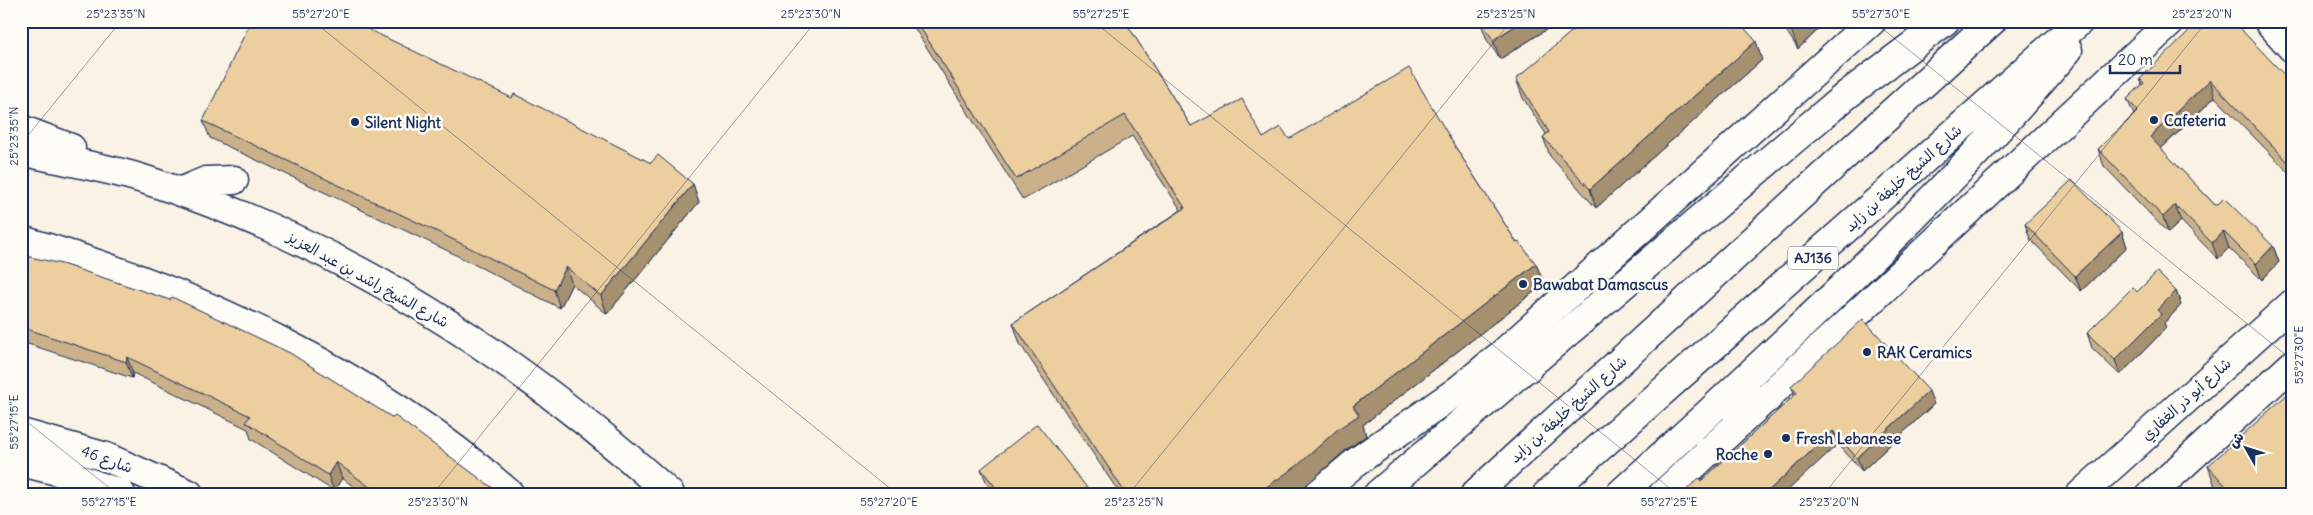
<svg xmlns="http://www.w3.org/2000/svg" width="2313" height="515" font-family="Delius,'Playpen Sans Arabic',sans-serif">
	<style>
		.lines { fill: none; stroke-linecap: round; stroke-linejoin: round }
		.street-casing { stroke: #1b2f5e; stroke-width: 31 }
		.secondary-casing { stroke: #1b2f5e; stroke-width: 31 }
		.primary-casing { stroke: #1b2f5e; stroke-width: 31 }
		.street { stroke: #fdfcf7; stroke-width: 28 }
		.secondary { stroke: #fdfcf7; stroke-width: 28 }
		.primary { stroke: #fdfcf7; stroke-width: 28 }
		.wall { fill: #cbb189; stroke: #1b2f5e }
		.shaded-wall { fill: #a5906f; stroke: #1b2f5e }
		.building { fill: #ecce9f; stroke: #1b2f5e }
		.ticks { fill: none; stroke: #1b2f5e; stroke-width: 1; stroke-opacity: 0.45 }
		.poi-dot { fill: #1b2f5e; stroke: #fdfcf7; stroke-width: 2 }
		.labels { text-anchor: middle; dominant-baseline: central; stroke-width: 5; stroke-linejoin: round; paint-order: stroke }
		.shield { fill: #fdfcf7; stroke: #5f6c8c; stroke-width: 1 }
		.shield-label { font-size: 14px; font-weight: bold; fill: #1b2f5e }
		.poi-label { font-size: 15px; font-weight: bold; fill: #1b2f5e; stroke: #fdfcf7; text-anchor: start }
		.street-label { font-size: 15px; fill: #1b2f5e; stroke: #fdfcf7 }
		.neatline { fill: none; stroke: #1b2f5e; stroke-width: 2 }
		.ticks-label { font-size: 12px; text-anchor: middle; fill: #1b2f5e }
	</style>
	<rect width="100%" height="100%" fill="#faf3e5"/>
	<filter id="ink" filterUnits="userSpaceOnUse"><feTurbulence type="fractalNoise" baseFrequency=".02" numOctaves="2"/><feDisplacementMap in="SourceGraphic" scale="10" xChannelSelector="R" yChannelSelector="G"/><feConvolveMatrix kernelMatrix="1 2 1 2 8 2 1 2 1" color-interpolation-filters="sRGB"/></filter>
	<g filter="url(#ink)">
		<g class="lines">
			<!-- street casing -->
			<g class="street-casing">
				<path id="street" d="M2268 21 2292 48
					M21 240C195 290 373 373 510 494
					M1318 494 1356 462 1457 391 1502 354 1872 21
					M1663 494 2172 21
					M2081 494 2292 304
					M2151 494 2292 365"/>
			</g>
			<!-- secondary casing -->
			<g class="secondary-casing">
				<path id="secondary" d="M21 129 71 148
					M21 151C62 161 106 167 146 180 346 245 515 354 670 494
					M180 192 206 181 234 180
					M21 433 106 457 189 494
					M21 462 57 471 121 494"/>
			</g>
			<!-- primary casing -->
			<g class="primary-casing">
				<path id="primary" d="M1528 368 1545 316
					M1718 405 1768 398
					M1378 494 1793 140 1848 94 1945 21
					M1475 494 1992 21
					M1547 494 2080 21
					M1620 494C1693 428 1765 361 1836 293 1917 215 1996 136 2068 50"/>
			</g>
			<!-- street -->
			<use href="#street" class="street"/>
			<!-- secondary -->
			<use href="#secondary" class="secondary"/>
			<!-- primary -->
			<use href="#primary" class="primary"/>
		</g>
		<!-- wall -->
		<path class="wall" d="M910 21H1125L1191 126 1263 138 1456 148 1517 243 1536 264 1544 284 1363 425 1366 436 1346 450 1304 487 1294 494H1120L1020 344 1013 323 1181 210 1132 136 1023 200Z
			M1480 21H1560L1500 59 1487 40Z
			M1780 21H1827L1798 49Z
			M1762 60 1596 208 1550 156 1543 137 1546 134 1523 98 1516 79Z
			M2140 79 2292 83V176L2215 97 2161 149 2216 206 2273 246 2279 262 2262 280 2229 248 2218 259 2181 221 2168 233 2104 166 2098 149 2134 115 2127 99 2142 85Z
			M203 121 693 184 699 202 607 314 572 284 560 308 446 250 210 138Z
			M2025 224 2122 232 2127 247 2081 291 2030 239Z
			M21 255 501 494H364L342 478 334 491 251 439 248 429 133 373 132 378 25 343 21 365Z
			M2176 291 2181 305 2164 323 2166 328 2120 375 2092 348 2087 333 2137 292Z
			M1791 386 1934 404 1862 471 1838 444 1701 481 1795 395Z
			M2208 466 2292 494H2219L2217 492Z
			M981 469 1092 494H992L989 489Z"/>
		<!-- shaded-wall -->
		<path class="shaded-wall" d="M1523 21H1560L1500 59 1493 40Z
			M1800 21H1827L1798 49 1791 30Z
			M1756 41 1762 60 1596 208 1590 189Z
			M2210 80 2215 97 2156 153 2150 137Z
			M693 184 699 202 607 314 601 296Z
			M2175 205 2181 221 2168 233 2163 217Z
			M2223 231 2229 248 2218 259 2212 243Z
			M2122 232 2127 247 2081 291 2075 276Z
			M2273 246 2279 262 2262 280 2256 264Z
			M1536 264 1544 284 1363 425 1366 436 1346 450 1304 487 1294 494H1256L1353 406Z
			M566 267 572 284 560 308 554 290Z
			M2176 291 2181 305 2164 323 2166 328 2120 375 2115 360 2157 310Z
			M21 331 25 343 21 365Z
			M127 357 133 373 132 378 126 362Z
			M1929 391 1934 404 1862 471 1857 458Z
			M1833 431 1838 444 1784 494H1765Z
			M336 462 342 478 334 491 328 475Z"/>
		<!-- building -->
		<path class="building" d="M251 21H351L512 98 514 94 651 163 658 155 693 184 601 296 566 267 554 290 440 233 203 121Z
			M916 21H1125L1191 126 1242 99 1263 138 1281 127 1289 139 1409 68 1456 148 1517 243 1519 242 1536 264 1353 406 1359 415 1338 429 1297 466 1256 494H1126L1013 323 1185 208 1125 115 1016 179Z
			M1481 21H1523L1493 40Z
			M1584 21H1738L1756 41 1590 189 1543 137 1549 132 1516 79Z
			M1785 21H1800L1791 30Z
			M2199 21H2233L2292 83V166L2210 80 2150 137 2216 206 2224 198 2273 246 2256 264 2223 231 2212 243 2175 205 2163 217 2098 149 2138 111 2127 99 2144 83 2140 79Z
			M2072 180 2122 232 2075 276 2025 224Z
			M21 255 62 264 170 300 172 297 290 353 393 418 395 416 501 494H379L336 462 328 475 246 422 250 416 127 357 126 362 21 327Z
			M2157 272 2176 291 2157 310 2161 314 2115 360 2087 333 2133 287 2137 292Z
			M1863 319 1929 391 1857 458 1833 431 1765 494H1682L1699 478 1701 481 1797 393 1791 386Z
			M2292 390V494H2233L2208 466Z
			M1037 424 1092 494H1001L981 469Z"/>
	</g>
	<!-- ticks -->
	<path class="ticks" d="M313 21 897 494M1093 21 1677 494M1873 21 2292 360M21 144 121 21M21 417 117 494M433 494 816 21M1129 494 1511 21M1824 494 2207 21"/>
	<!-- markers -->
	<g class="poi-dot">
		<circle cx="2154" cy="120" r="5"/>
		<circle cx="355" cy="122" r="5"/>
		<circle cx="1523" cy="284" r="5"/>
		<circle cx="1867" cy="352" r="5"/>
		<circle cx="1786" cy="438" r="5"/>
		<circle cx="1768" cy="454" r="5"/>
	</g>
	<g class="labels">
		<!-- shield labels -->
		<rect class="shield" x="1788" y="246.5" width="50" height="23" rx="4"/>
		<g class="shield-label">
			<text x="1813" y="258">AJ136</text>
		</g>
		<!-- poi labels -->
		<g class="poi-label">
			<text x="2164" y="120">Cafeteria</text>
			<text x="365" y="122">Silent Night</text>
			<text x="1533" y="284">Bawabat Damascus</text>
			<text x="1877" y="352">RAK Ceramics</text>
			<text x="1796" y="438">Fresh Lebanese</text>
			<text x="1758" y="454" text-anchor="end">Roche</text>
		</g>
		<!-- street labels -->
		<g class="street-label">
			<text transform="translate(1903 178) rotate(-42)">شارع الشيخ خليفة بن زايد</text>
			<text transform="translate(368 279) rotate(29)">شارع الشيخ راشد بن عبد العزيز</text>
			<text transform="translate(2186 399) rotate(-42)">شارع أبو ذر الغفاري</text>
			<text transform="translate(1568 409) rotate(-42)">شارع الشيخ خليفة بن زايد</text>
			<text transform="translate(107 459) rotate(20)">شارع 46</text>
		</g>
	</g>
	<!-- margin -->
	<rect width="2313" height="515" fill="none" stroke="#fdfcf7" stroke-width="55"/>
	<!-- north arrow -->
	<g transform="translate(2246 448) rotate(309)" stroke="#fdfcf7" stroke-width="4" paint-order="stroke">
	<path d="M0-4L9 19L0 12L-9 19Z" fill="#1b2f5e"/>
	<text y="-8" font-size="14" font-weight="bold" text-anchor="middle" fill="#1b2f5e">ش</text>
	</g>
	<!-- scale -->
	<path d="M2110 65v8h70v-8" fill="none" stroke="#1b2f5e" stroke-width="2.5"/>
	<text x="2118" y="65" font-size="15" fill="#1b2f5e" stroke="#fdfcf7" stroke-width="4" paint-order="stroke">20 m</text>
	<rect x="28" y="28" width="2258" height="460" class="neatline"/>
	<g class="ticks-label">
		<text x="116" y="18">25°23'35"N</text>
		<text x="321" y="18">55°27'20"E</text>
		<text x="811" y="18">25°23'30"N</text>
		<text x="1101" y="18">55°27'25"E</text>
		<text x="1506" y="18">25°23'25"N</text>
		<text x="1881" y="18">55°27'30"E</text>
		<text x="2202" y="18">25°23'20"N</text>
		<text transform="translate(14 136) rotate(-90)" y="4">25°23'35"N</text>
		<text transform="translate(2299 355) rotate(-90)" y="4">55°27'30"E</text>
		<text transform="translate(14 422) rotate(-90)" y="4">55°27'15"E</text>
		<text x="109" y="506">55°27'15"E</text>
		<text x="438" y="506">25°23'30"N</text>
		<text x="889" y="506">55°27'20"E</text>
		<text x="1134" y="506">25°23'25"N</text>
		<text x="1669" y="506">55°27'25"E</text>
		<text x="1829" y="506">25°23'20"N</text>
	</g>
</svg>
